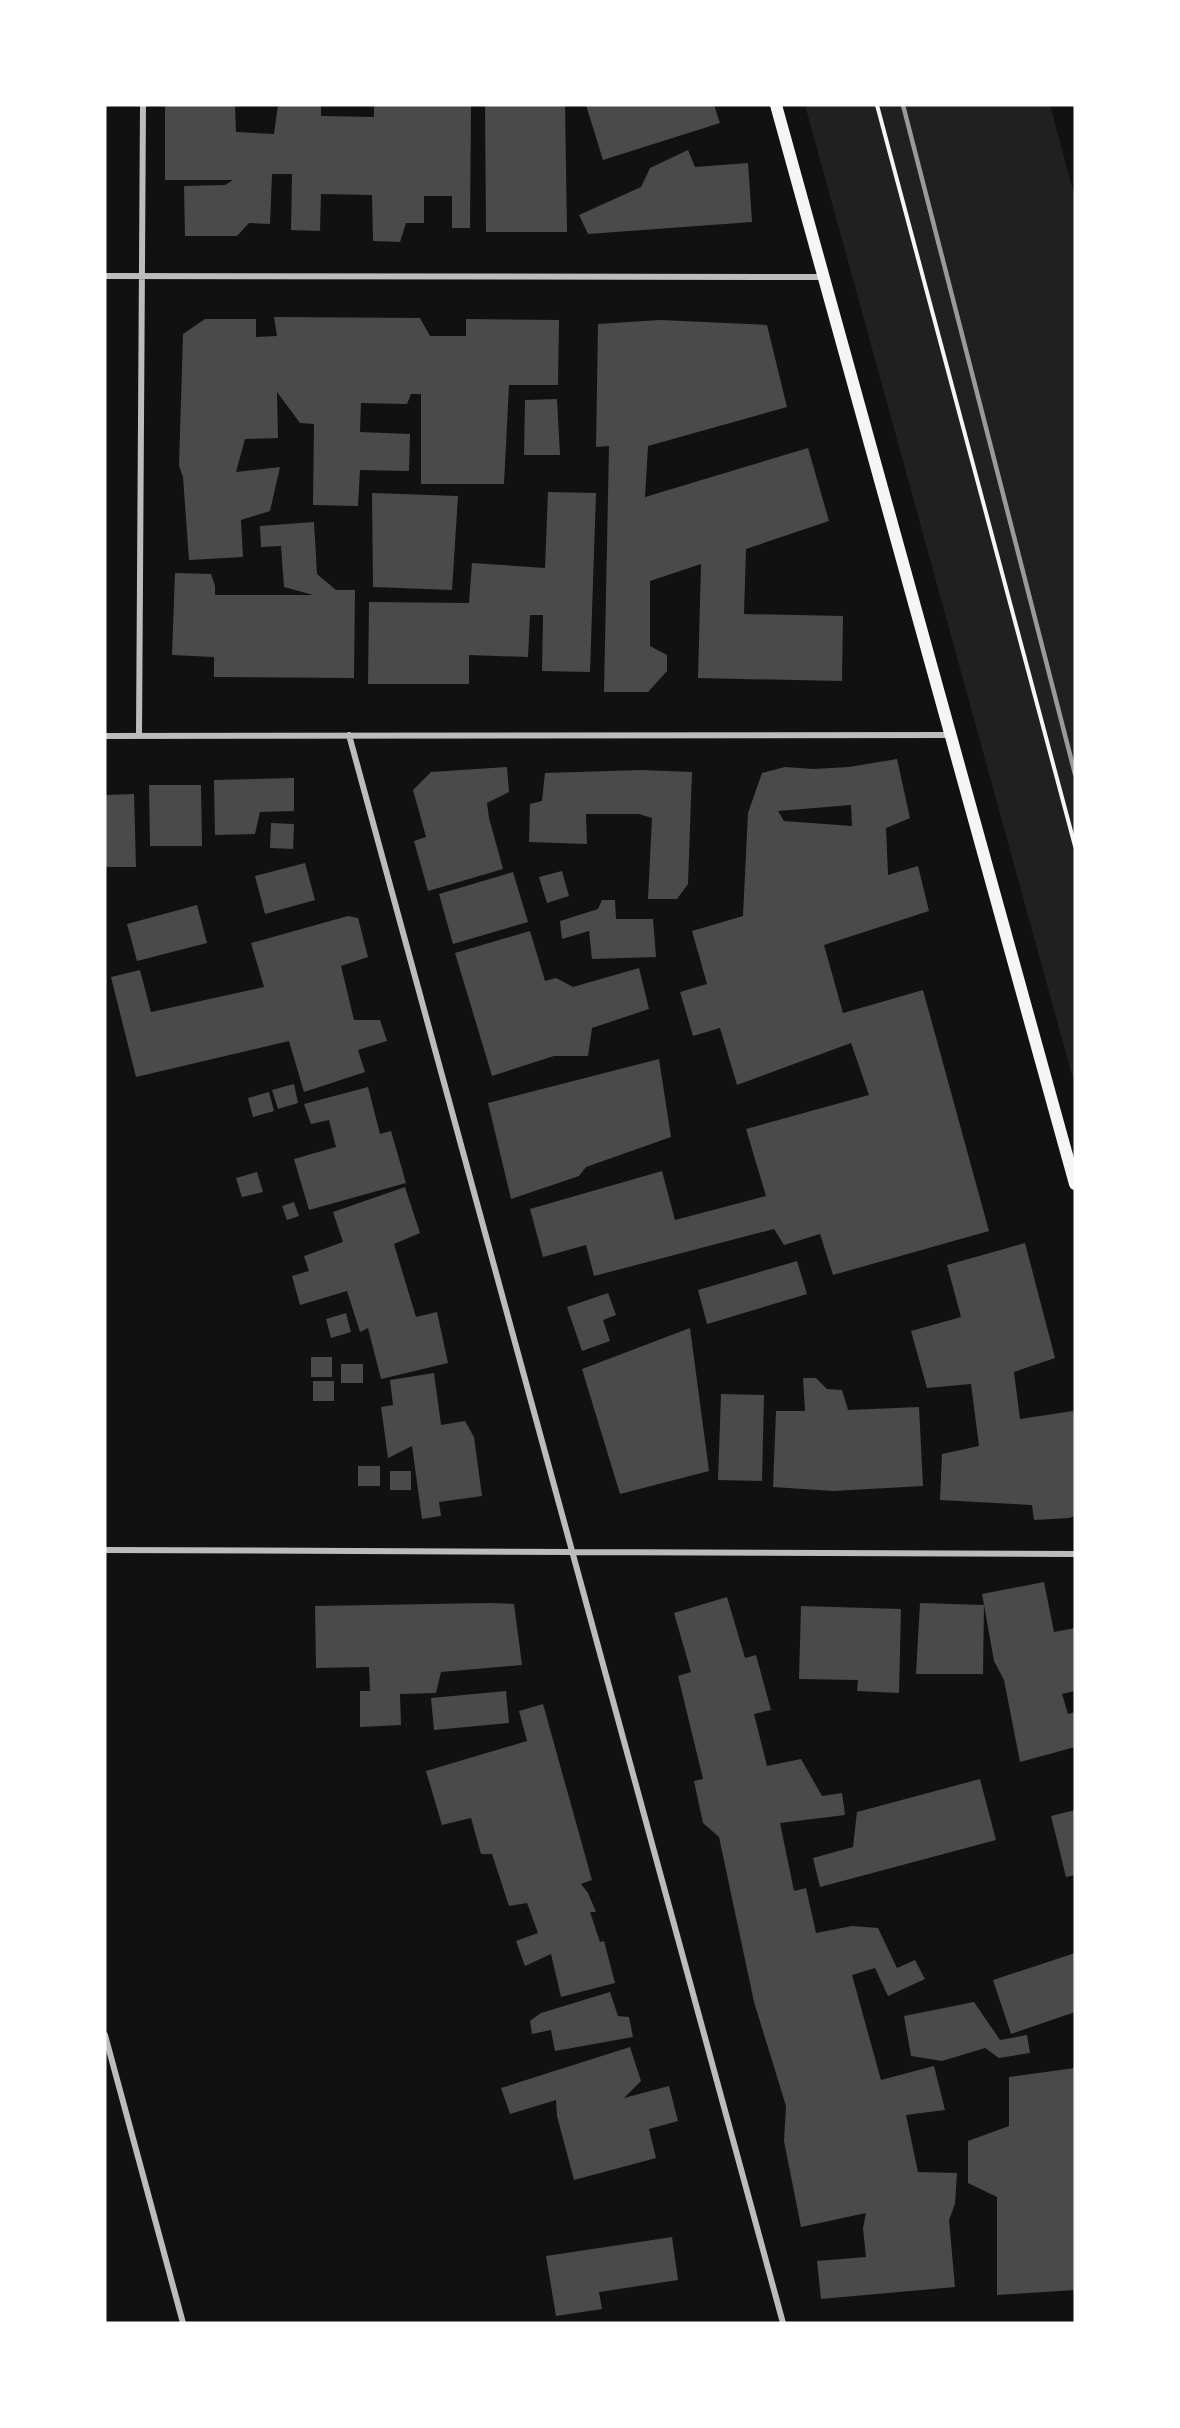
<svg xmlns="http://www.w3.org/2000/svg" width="1180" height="2428" font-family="Raleway,sans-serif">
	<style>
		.green { fill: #202020 }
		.building { fill: #4a4a4a; fill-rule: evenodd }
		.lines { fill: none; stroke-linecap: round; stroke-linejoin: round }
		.path { stroke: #f5f5f5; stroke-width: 4 }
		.minor { stroke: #bcbcbc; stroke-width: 6 }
		.secondary { stroke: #f5f5f5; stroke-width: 12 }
		.rail { stroke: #9a9a9a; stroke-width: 4.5 }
	</style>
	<rect width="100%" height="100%" fill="#111"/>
	<!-- green -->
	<path class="green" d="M805 105H1050L1075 198V1086Z"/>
	<!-- building -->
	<path class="building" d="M165 105H235L236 132 274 134 278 105H321V116L374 117V105H471L470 228H452V196H424V223H406L400 242 373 241 372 195 321 194 320 231 291 230 292 174H272L270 224 249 223 237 236H185L184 186 225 185 233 180H165Z
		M485 105H565L567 232H486Z
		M586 105H714L720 123 603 160Z
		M688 150 695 167 748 163 752 222 588 234 579 215 641 187 650 168Z
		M274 317 420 318 430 336H466V319L559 320 558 385H509L504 484H421V394H411L407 404 361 403 360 432 410 434 409 471 360 470 358 506 313 505 314 424 300 423 277 392 278 438 245 439 236 472 280 467 270 511 241 520 243 557 189 560 183 477 179 466 183 334 205 319H256V337L277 336Z
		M660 320 767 325 787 407 648 446 645 497 808 448 829 521 746 549 744 614 843 616 842 681 698 678 701 564 650 581V646L667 655V671L648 692H604L609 446 596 447 598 324Z
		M557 399 560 455H524L525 400Z
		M548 492 596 493 590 672 542 671 543 615H530L528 657 469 655V684H368L369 602 469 603 472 563 545 568Z
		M372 493 458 496 452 590 373 587Z
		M314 522 317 574 336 590H355L354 678 214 677V657L172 655 175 573 211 574 215 586V595H313L284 587 281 546 261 547 260 526Z
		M897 759 910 818 886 828 888 875 918 866 929 911 824 945 843 1013 923 990 989 1231 833 1275 820 1234 784 1245 774 1229 594 1276 586 1245 543 1257 530 1209 662 1171 675 1220 766 1196 746 1129 869 1095 851 1043 737 1085 720 1028 693 1036 680 992 707 984 692 931 743 916 748 813 762 773 785 767 813 769 849 767ZM851 805 852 826 784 821 778 811Z
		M507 767 509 792 487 803 489 818 503 869 428 891 414 841 426 837 413 790 431 772Z
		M641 770 692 772 688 884 677 899H648L652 818 639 814H586L587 844 529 842 530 804 542 801 545 773Z
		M294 778V811L260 812 255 834 215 835 214 780Z
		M149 785H201L202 846H150Z
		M134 794 136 867H105V795Z
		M271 823 294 824 293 849 270 848Z
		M305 863 315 900 265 914 255 876Z
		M562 871 569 896 547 903 539 877Z
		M513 872 528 922 453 944 439 894Z
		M602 900H615L616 919H653L656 957 592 959 589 931 562 939 560 921 598 909Z
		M197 905 207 943 137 961 127 924Z
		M348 916 358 918 368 957 341 966 354 1020H380L387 1041 358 1050 365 1072 304 1092 289 1041 136 1077 111 977 140 970 151 1012 264 987 251 943Z
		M530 931 545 981 556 978 573 987 639 968 649 1009 592 1028 588 1056H554L492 1076 455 953Z
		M659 1059 671 1137 586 1167 579 1176 511 1199 488 1103Z
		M294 1084 298 1103 278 1109 272 1090Z
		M368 1087 380 1134 391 1131 406 1183 309 1210 294 1159 336 1147 329 1120 311 1124 304 1104Z
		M269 1092 274 1111 253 1117 248 1098Z
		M257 1172 263 1192 242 1197 236 1178Z
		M405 1187 420 1233 394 1244 416 1317 437 1312 448 1363 381 1379 368 1328 360 1332 347 1291 300 1305 292 1276 309 1271 304 1256 343 1242 333 1212Z
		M294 1202 299 1216 287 1220 282 1206Z
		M1025 1243 1055 1358 1014 1372 1020 1419 1073 1411 1075 1419V1516L1069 1518 1034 1520 1032 1505 940 1500 942 1454 979 1446 971 1384 927 1388 911 1331 961 1317 947 1265Z
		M797 1261 807 1294 707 1324 698 1290Z
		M608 1293 616 1315 603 1320 610 1341 582 1351 567 1307Z
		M346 1313 351 1332 331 1338 326 1319Z
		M690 1328 709 1471 620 1494 582 1369Z
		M311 1357H332V1377H311Z
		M341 1364H363V1383H341Z
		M434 1373 441 1425 465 1421 474 1437 482 1496 439 1502 441 1516 422 1519 412 1446 388 1458 381 1407 393 1405 390 1380Z
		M803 1378H816L827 1389 842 1390 848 1410 919 1407 923 1486 833 1491 773 1487 776 1411H805Z
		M313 1381H334V1401H313Z
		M721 1394 764 1395 762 1481 718 1480Z
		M358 1466H380V1486H358Z
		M390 1471H411V1490H390Z
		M1044 1582 1054 1632 1075 1628V1691L1062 1694 1068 1714 1075 1712V1747L1020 1762 1004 1680 994 1661 984 1605 983 1674H916L920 1603 984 1605 982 1594Z
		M727 1597 745 1658 756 1655 771 1710 754 1714 767 1766 801 1759 822 1796 842 1793 845 1815 780 1823 794 1891 806 1888 816 1933 852 1926 878 1928 897 1968 915 1960 925 1979 888 1996 875 1968 852 1975 881 2080 934 2066 945 2110 906 2115 918 2172 957 2173 955 2204 949 2220 955 2287 821 2299 817 2261 866 2257 863 2228 866 2213 801 2227 784 2141 786 2106 754 2002 719 1837 703 1823 694 1781 703 1779 678 1676 691 1672 674 1613Z
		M490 1603 514 1604 522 1665 441 1672 436 1693 400 1694 401 1725 360 1727V1691H370L369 1667 316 1668 315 1606Z
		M801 1606 901 1609 899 1693 857 1691 858 1680 799 1679Z
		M506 1691 509 1723 434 1730 431 1698Z
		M543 1704 592 1880 581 1884 588 1893 596 1912H590L600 1942 604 1941 615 1983 561 1997 551 1954 525 1966 516 1941 538 1933 527 1903 509 1906 492 1854H481L471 1818 442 1825 426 1771 527 1741 519 1711Z
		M980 1779 996 1840 820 1887 813 1858 853 1847 857 1812Z
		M1075 1810V1875L1066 1877 1051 1816Z
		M1075 1953V2012L1011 2034 993 1980Z
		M610 1992 618 2016 629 2017 633 2037 555 2051 551 2030 532 2034 530 2021 541 2013Z
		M974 2002 1000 2040 1027 2035 1030 2053 999 2058 985 2048 942 2061 911 2056 904 2016Z
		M630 2047 641 2081 624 2098 669 2086 678 2121 649 2129 656 2158 574 2180 557 2116 556 2100 510 2114 501 2088Z
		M1075 2068V2290L997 2295V2197L968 2183V2141L1009 2126V2077Z
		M672 2237 678 2280 599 2292 602 2309 556 2316 546 2256Z"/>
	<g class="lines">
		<!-- path -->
		<path class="path" d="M877 105 1075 846"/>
		<!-- minor -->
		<path class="minor" d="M105 276 822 277
			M349 735 783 2323
			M105 736 950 735
			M139 736 143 105
			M105 1550 1075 1554
			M105 2035 183 2323"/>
		<!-- secondary -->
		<path class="secondary" d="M776 105 1075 1184"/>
		<!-- rail -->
		<path class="rail" d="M903 105 1075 774"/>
	</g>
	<!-- border -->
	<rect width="1180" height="2428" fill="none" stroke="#ffffff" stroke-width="213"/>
</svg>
